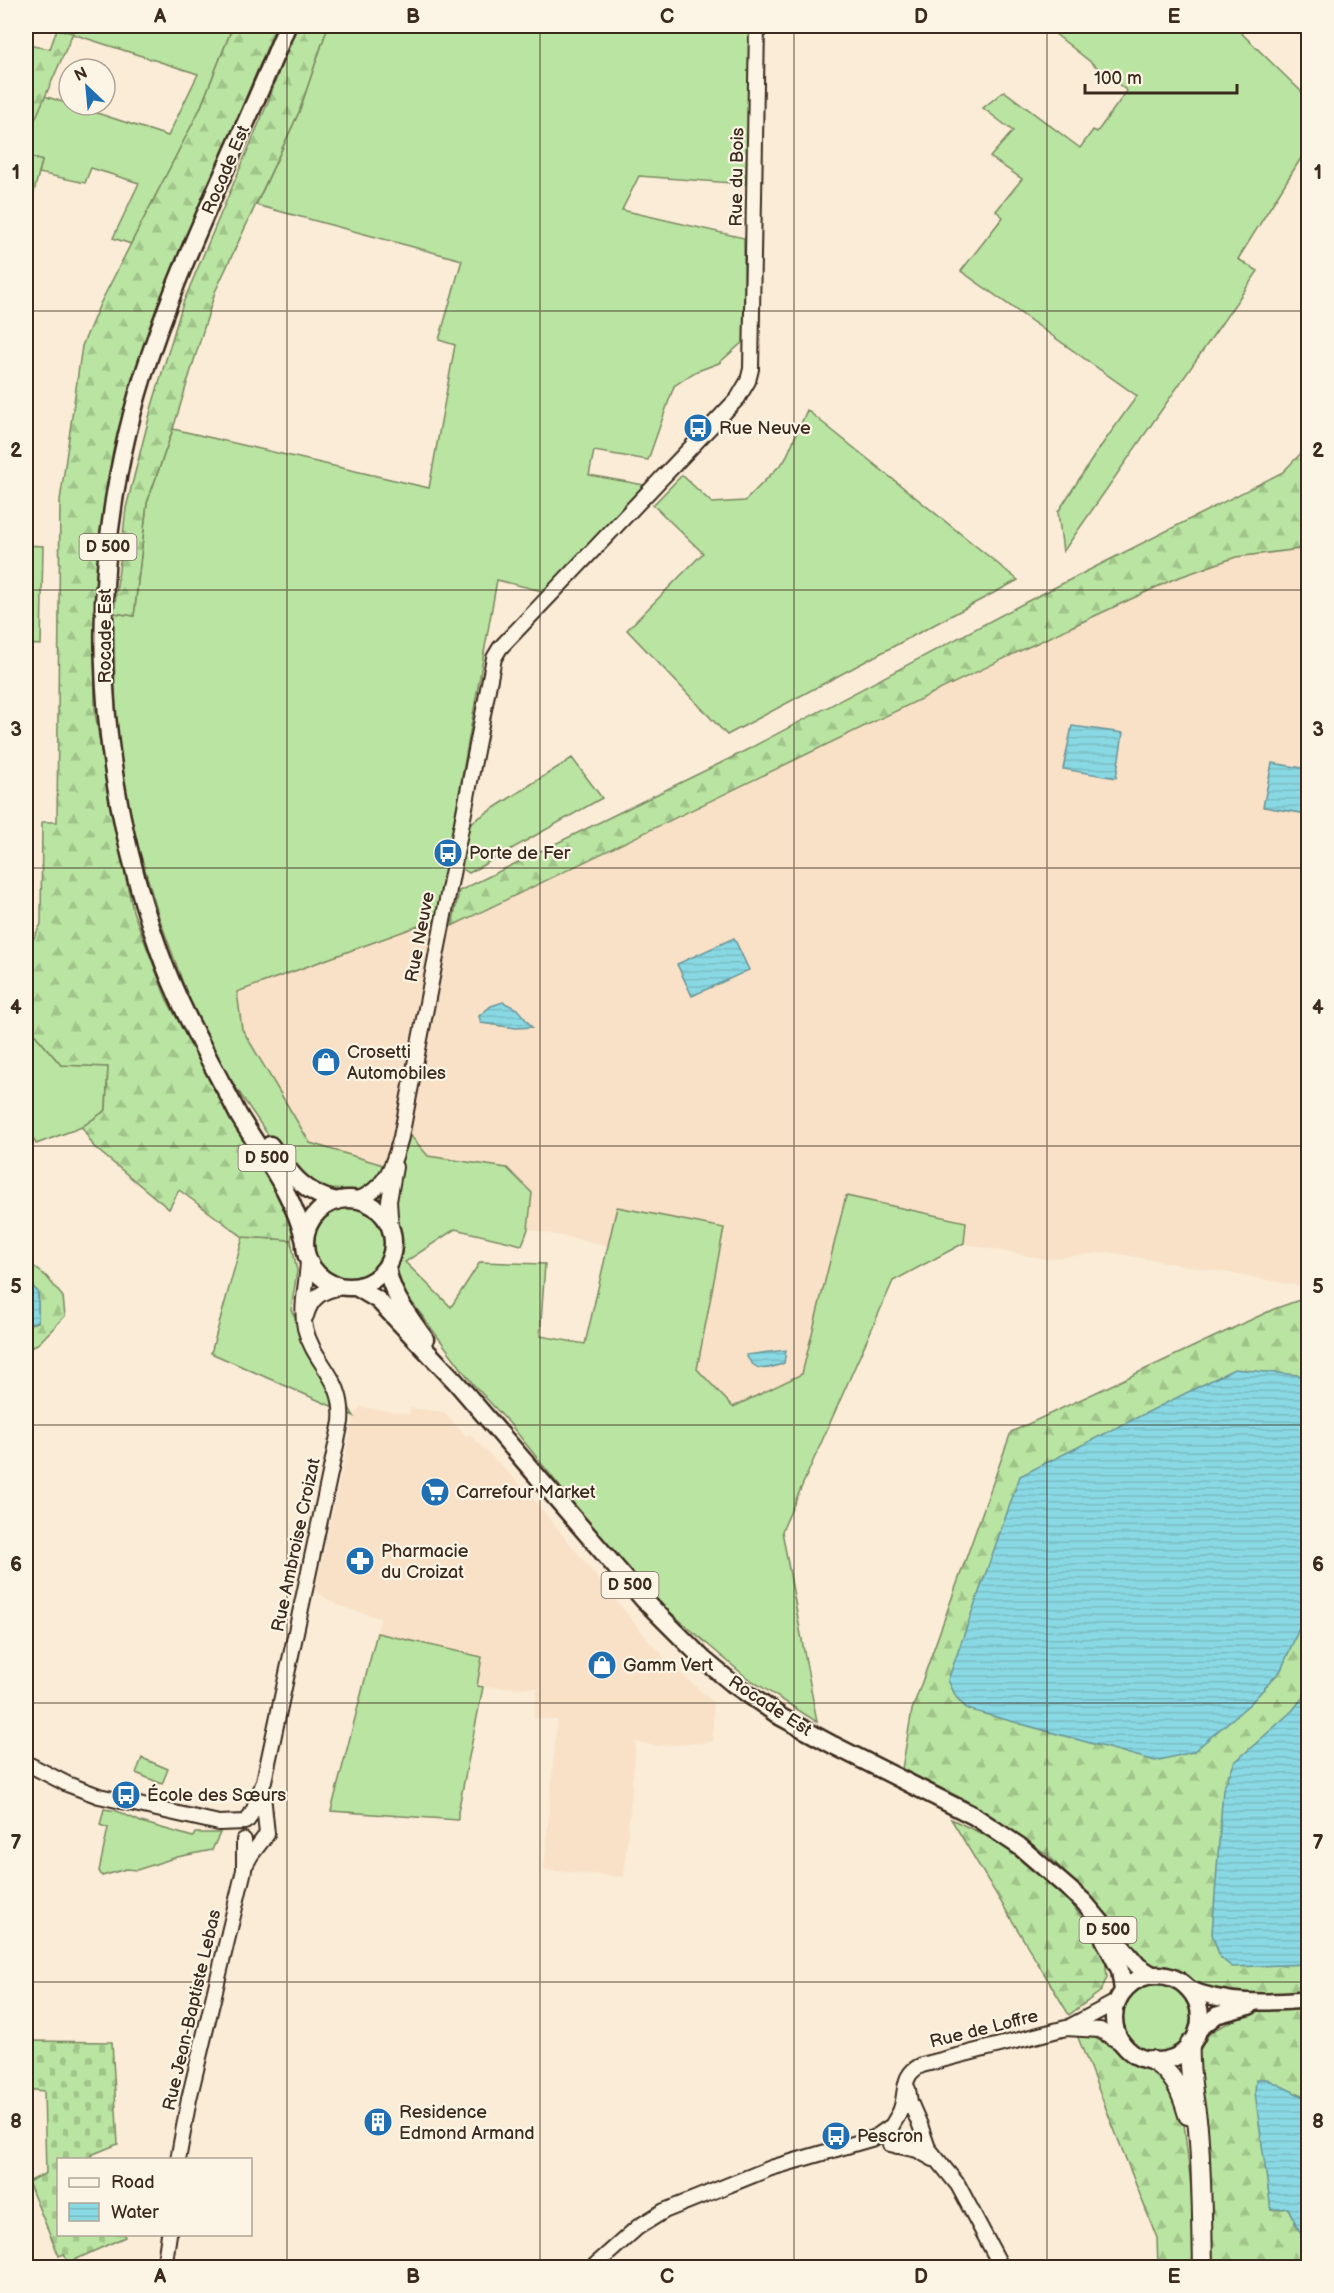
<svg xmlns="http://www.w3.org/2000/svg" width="1334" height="2293" font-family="'Balsamiq Sans',sans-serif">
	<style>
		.built { fill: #f8e1c7 }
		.grass { fill: #b9e4a1; stroke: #7a8760; stroke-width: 1.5 }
		.forest { fill: url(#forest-firs); stroke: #7a8760; stroke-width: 1.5 }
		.cemetery { fill: url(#cemetery-stones); stroke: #7a8760; stroke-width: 1.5 }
		.water { fill: url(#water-rules); stroke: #6a9395; stroke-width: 1.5 }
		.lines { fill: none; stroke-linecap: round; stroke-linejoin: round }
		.tertiary-casing { stroke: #3b2a1e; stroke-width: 18 }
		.secondary-casing { stroke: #3b2a1e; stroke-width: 20 }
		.primary-casing { stroke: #3b2a1e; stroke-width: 21 }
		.trunk-casing { stroke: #3b2a1e; stroke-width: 22 }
		.tertiary { stroke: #fcf5e5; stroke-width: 14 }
		.secondary { stroke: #fcf5e5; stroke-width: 15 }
		.primary { stroke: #fcf5e5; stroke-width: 16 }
		.trunk { stroke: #fcf5e5; stroke-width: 18 }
		.grid { fill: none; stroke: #3b2a1e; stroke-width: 1.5; stroke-opacity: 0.55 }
		.labels { text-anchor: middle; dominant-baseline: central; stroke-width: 4.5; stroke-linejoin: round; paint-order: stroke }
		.shield { fill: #fcf5e5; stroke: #75675a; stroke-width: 1.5 }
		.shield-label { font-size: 16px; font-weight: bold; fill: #3b2a1e }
		.street-label { font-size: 18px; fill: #3b2a1e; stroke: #fcf5e5 }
		.poi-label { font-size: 18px; fill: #3b2a1e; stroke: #fcf5e5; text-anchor: start }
		.neatline { fill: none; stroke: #3b2a1e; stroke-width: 2 }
		.grid-label { font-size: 20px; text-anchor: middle; font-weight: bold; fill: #3b2a1e }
	</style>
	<defs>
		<pattern id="forest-firs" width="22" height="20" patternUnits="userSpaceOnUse" patternTransform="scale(1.5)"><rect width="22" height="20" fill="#b9e4a1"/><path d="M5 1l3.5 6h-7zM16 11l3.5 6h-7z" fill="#a0c48a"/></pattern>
		<pattern id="cemetery-stones" width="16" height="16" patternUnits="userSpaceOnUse" patternTransform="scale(1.5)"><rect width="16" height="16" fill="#b9e4a1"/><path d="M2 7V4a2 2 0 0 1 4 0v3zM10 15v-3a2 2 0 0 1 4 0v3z" fill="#a0c48a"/></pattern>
		<pattern id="water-rules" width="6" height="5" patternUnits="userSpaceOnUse" patternTransform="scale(1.5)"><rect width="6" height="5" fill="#89d9e4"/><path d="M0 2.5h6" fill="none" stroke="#77bac3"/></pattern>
	</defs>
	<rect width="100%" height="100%" fill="#faecd7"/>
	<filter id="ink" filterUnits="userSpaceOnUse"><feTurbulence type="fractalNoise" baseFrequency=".0167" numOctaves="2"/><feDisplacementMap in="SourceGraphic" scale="12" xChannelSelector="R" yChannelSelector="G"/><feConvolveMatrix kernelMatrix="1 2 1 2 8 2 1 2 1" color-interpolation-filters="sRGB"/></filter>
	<g filter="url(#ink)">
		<!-- built -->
		<path class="built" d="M1308 548V1287L1108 1252 1046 1259 965 1244 966 1222 846 1196 802 1375 733 1407 696 1369 723 1228 617 1207 610 1246 528 1229 532 1193 507 1168 428 1156 408 1132 401 1170 310 1143 242 1029 237 992 430 922 452 926 1026 648 1174 579 1236 557Z
			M360 1407 409 1414 411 1408 443 1412 466 1436 469 1434 526 1490 653 1646 662 1653V1657L713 1702V1742L656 1746 636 1742 624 1877 544 1870 557 1720 534 1718 537 1691 541 1688 476 1687 482 1657 377 1633 380 1618 337 1605 315 1591 354 1416Z"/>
		<!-- grass -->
		<path class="grass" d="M58 26H233L200 109 131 244 113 238 139 183 91 168 85 183 39 173 42 161 26 155V121L33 124 44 96 168 136 198 74 57 29Z
			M328 26H758L745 184 639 176 622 210 744 238V341L719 363 695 372 674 386 648 460 594 451 589 475 644 485 560 577 542 591 497 580 436 923 429 922 237 992 242 1029 310 1143 400 1170 407 1131 428 1156 507 1168 532 1193 528 1229 522 1245 455 1229 405 1262 451 1307 480 1262 545 1264 540 1336 585 1344 617 1207 724 1228 697 1369 733 1407 802 1374 846 1196 966 1222 964 1243 893 1281 782 1531 817 1722 746 1677 657 1601 580 1512 510 1424 473 1384 405 1293 395 1273 403 1250 395 1208 366 1190 320 1189 307 1181 266 1132 222 1067 192 1008 159 917 125 802 115 709 114 613 134 616 147 503 173 429 429 488 455 345 439 340 462 260 256 205 299 112Z
			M1060 26H1126L1132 31 1138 26H1234L1308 98V147L1238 259 1258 271 1063 552 1058 512 1096 453 1137 396 961 271 1003 217 996 211 1022 179 990 157 1013 131 983 108 1004 91 1080 148 1093 130 1097 132 1127 91 1054 33Z
			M807 410 1018 580 727 735 627 630 703 553 653 505 682 475 712 503 745 501 785 460Z
			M26 545 43 546 41 645 26 644Z
			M572 758 602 798 469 873 460 867 469 824Z
			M26 1024 61 1065 108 1066 106 1110 82 1127 36 1144 26 1124Z
			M312 1243a37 37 0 1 1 74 0a37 37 0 1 1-74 0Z
			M243 1237 291 1240 297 1271 291 1310 354 1416 211 1353Z
			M377 1633 482 1657 477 1686 483 1687 458 1812V1820L331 1811Z
			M142 1758 168 1769 162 1784 136 1773Z
			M104 1809 117 1811 141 1822 193 1837 195 1833H220L212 1850 177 1857 137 1870 126 1869 102 1876 99 1871 108 1828 100 1825Z
			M1122 2017a35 35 0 1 1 70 0a35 35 0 1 1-70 0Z"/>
		<!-- forest -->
		<path class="forest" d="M233 26H276L170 278 132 378 112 459 99 545 94 638 95 712 110 807 133 911 166 998 229 1115 284 1200 294 1227 291 1240 243 1237 179 1190 169 1209 94 1147 82 1127 106 1110 108 1067 61 1065 26 1024V953L41 924 42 822H57L60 501 82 346 100 304 200 109Z
			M295 26H328L299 112 215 292 173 429 147 503 134 616 114 613 126 508 152 406 183 303 268 102Z
			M57 29 73 33 33 124 26 121V45L50 49Z
			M26 155 42 161 30 207 26 206Z
			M1308 446V548L1236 557 1174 579 1026 648 452 926 459 891 737 755 1028 601 1283 472Z
			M26 1260 47 1277 63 1297 65 1316 39 1343 26 1351V1325L38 1322V1292L26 1280Z
			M1308 1297V2099L1298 2093 1271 2210 1288 2208 1304 2239 1308 2241V2267H1210L1197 2055 1210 2032 1242 2016 1199 1983 1148 1965 1127 1943 1096 1905 1048 1855 971 1803 902 1769 912 1710 1011 1432 1274 1309Z
			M951 1819 997 1841 1045 1879 1074 1907 1104 1949 1107 1977 1101 1991 1069 2015Z
			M1077 2035 1095 2038 1122 2053 1133 2063 1153 2072 1166 2082 1184 2123 1190 2177 1194 2226 1193 2267H1158L1157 2238Z"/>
		<!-- cemetery -->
		<path class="cemetery" d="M26 2041 112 2042 118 2144 91 2155 92 2159 58 2160V2234H124L125 2237 68 2263 64 2254 59 2256 28 2182 46 2173 44 2091 26 2089Z"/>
		<!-- water -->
		<path class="water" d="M1072 726 1123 733 1116 778 1063 769Z
			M1272 763 1308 769V814L1263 807Z
			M734 938 749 970 692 996 677 964Z
			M503 1002 517 1009 532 1027 516 1028 481 1023 479 1016 491 1006Z
			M26 1280 38 1292V1321L26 1325Z
			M786 1350 784 1363C767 1370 755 1373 746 1355Z
			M1234 1369 1308 1376V1608L1281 1670 1251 1703 1193 1752 1155 1761 967 1709 956 1697 948 1680 1020 1476Z
			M1308 1691V1964L1232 1967 1220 1957 1212 1934 1223 1789 1235 1762 1292 1711Z
			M1256 2079H1267L1308 2099V2241L1304 2240 1288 2208 1271 2210 1255 2093Z"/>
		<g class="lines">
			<!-- tertiary casing -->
			<g class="tertiary-casing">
				<path id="tertiary" d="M356 1200C386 1189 393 1166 401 1137L494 658 500 648 738 398 748 381 751 369 757 26
					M391 1231 389 1201 395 1167
					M306 1316C311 1297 323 1290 342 1287
					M26 1763 67 1784 99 1796 219 1823 245 1822
					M248 1820 254 1809 264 1781 341 1422C345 1378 314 1365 305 1328 300 1304 308 1282 308 1258
					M246 1864 251 1855 267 1834 263 1795
					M1071 2026 1116 2002
					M908 2089 910 2102 920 2125 928 2148 958 2185 1002 2268
					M890 2144 917 2150 933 2159
					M897 2146C881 2132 896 2123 901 2109 907 2091 901 2074 922 2065L1066 2028 1100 2030 1123 2044
					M178 2160 189 2099 244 1870V1840
					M164 2268 169 2234
					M592 2268 638 2227 664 2211 771 2168 874 2138 890 2127"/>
			</g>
			<!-- secondary casing -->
			<g class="secondary-casing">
				<path id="secondary" d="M1187 1988C1224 2005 1268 2003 1308 2000
					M1197 2031 1217 2015 1250 2006"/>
			</g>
			<!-- primary casing -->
			<g class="primary-casing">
				<path id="primary" d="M287 26C243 136 188 242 150 355 83 552 90 758 160 953 176 998 199 1040 221 1082 228 1093 233 1105 239 1116 264 1157 294 1194 305 1242
					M270 1145C289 1171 303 1194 337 1201
					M305 1243a44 44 0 1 1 88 0a44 44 0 1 1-88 0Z
					M387 1265C389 1292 410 1318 425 1339
					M356 1287 378 1300 455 1381 643 1599 703 1659 732 1683 781 1717 833 1745 974 1816 1019 1846 1083 1901 1138 1966 1152 1975
					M1104 1939 1120 1970 1123 1990
					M1114 2018a43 43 0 1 1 86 0a43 43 0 1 1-86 0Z"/>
			</g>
			<!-- trunk casing -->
			<g class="trunk-casing">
				<path id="trunk" d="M1190 2044C1188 2072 1195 2100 1198 2128 1202 2174 1202 2221 1203 2268
					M1151 2060C1174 2073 1181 2091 1188 2115"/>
			</g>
			<!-- tertiary -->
			<use href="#tertiary" class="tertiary"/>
			<!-- secondary -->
			<use href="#secondary" class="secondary"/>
			<!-- primary -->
			<use href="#primary" class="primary"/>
			<!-- trunk -->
			<use href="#trunk" class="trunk"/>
		</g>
	</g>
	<!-- grid -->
	<path class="grid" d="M287 26V2268M540 26V2268M794 26V2268M1047 26V2268M26 311H1308M26 590H1308M26 868H1308M26 1146H1308M26 1425H1308M26 1703H1308M26 1982H1308"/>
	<!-- icons -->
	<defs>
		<g id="bus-disc" transform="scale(1.5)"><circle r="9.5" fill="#1f6fb2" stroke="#fcf5e5"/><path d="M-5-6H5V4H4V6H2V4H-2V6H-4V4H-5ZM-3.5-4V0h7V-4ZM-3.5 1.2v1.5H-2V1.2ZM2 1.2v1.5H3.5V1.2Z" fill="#fff"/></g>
		<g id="shop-disc" transform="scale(1.5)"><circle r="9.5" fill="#1f6fb2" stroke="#fcf5e5"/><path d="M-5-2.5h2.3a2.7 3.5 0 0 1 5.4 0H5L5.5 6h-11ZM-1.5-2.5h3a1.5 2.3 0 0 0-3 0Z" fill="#fff"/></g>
		<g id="supermarket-disc" transform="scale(1.5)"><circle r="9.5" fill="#1f6fb2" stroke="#fcf5e5"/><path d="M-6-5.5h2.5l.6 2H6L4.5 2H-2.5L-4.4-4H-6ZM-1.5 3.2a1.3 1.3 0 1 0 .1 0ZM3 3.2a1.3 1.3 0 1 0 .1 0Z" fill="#fff"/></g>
		<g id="pharmacy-disc" transform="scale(1.5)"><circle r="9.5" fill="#1f6fb2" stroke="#fcf5e5"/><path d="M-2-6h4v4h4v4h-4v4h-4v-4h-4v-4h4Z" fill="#fff"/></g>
		<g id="building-disc" transform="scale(1.5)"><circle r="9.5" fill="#1f6fb2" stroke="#fcf5e5"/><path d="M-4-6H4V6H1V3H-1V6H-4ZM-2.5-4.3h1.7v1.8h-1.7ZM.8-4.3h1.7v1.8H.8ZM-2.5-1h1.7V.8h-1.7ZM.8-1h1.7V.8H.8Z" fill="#fff"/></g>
	</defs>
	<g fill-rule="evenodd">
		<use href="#bus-disc" x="698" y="428"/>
		<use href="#bus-disc" x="448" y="853"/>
		<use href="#shop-disc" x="326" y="1062"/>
		<use href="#supermarket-disc" x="435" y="1492"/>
		<use href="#pharmacy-disc" x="360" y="1561"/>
		<use href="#shop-disc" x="602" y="1665"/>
		<use href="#bus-disc" x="126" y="1795"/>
		<use href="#building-disc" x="378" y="2122"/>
		<use href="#bus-disc" x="836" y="2136"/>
	</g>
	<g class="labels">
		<!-- shield labels -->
		<g class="shield">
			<rect x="79.5" y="534" width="57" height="26" rx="4.5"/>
			<rect x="238.5" y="1145" width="57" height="26" rx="4.5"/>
			<rect x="601.5" y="1572" width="57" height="26" rx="4.5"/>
			<rect x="1079.5" y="1917" width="57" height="26" rx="4.5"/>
		</g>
		<g class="shield-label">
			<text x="108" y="547">D 500</text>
			<text x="267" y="1158">D 500</text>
			<text x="630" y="1585">D 500</text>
			<text x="1108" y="1930">D 500</text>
		</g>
		<!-- street labels -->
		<g class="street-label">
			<text transform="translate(226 170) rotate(-67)">Rocade Est</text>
			<text transform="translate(737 177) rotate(-89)">Rue du Bois</text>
			<text transform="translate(105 636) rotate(-90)">Rocade Est</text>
			<text transform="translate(420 937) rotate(-79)">Rue Neuve</text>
			<text transform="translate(296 1545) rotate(-78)">Rue Ambroise Croizat</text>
			<text transform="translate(770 1706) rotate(33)">Rocade Est</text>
			<text transform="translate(192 2010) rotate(-77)">Rue Jean-Baptiste Lebas</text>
			<text transform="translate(984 2029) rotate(-14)">Rue de Loffre</text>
		</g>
		<!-- poi labels -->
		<g class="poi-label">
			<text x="719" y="428">Rue Neuve</text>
			<text x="469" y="853">Porte de Fer</text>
			<text x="347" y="1052">Crosetti<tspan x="347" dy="21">Automobiles</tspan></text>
			<text x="456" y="1492">Carrefour Market</text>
			<text x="381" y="1551">Pharmacie<tspan x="381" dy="21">du Croizat</tspan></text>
			<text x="623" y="1665">Gamm Vert</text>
			<text x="147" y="1795">École des Sœurs</text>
			<text x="399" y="2112">Residence<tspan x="399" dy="21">Edmond Armand</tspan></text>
			<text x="857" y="2136">Pescron</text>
		</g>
	</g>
	<!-- margin -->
	<rect width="1334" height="2293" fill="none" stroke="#fcf5e5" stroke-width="66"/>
	<!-- legend -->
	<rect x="57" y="2158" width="195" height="78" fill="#fcf5e5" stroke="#afa495" stroke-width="1.5"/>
	<rect x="69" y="2178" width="30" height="9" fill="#fcf5e5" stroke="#afa495" stroke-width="1.5"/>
	<text x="111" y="2188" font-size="18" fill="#3b2a1e">Road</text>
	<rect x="69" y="2203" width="30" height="18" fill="url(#water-rules)" stroke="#afa495" stroke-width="1.5"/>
	<text x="111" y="2218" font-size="18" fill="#3b2a1e">Water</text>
	<!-- north arrow -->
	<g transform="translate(87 87) rotate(334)"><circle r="28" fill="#fcf5e5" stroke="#afa495" stroke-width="1.5"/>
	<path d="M0-4.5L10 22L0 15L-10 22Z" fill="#1f6fb2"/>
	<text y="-9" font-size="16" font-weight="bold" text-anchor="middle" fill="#3b2a1e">N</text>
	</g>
	<!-- scale -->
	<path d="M1085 84v9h152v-9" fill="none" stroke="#3b2a1e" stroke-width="3"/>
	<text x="1094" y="84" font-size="18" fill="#3b2a1e" stroke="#fcf5e5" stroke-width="4.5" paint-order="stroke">100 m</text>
	<rect x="33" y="33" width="1268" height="2227" class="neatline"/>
	<g class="grid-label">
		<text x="160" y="23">A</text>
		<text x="413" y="23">B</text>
		<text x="667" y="23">C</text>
		<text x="921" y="23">D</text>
		<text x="1174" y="23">E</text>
		<text x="16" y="179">1</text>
		<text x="1318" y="179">1</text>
		<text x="16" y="457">2</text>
		<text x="1318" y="457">2</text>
		<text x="16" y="736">3</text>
		<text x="1318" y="736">3</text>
		<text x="16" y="1014">4</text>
		<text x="1318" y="1014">4</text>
		<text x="16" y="1293">5</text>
		<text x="1318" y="1293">5</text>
		<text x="16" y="1571">6</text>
		<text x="1318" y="1571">6</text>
		<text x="16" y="1849">7</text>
		<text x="1318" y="1849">7</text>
		<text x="16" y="2128">8</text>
		<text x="1318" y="2128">8</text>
		<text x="160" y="2283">A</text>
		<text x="413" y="2283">B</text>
		<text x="667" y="2283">C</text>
		<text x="921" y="2283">D</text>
		<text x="1174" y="2283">E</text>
	</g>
</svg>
